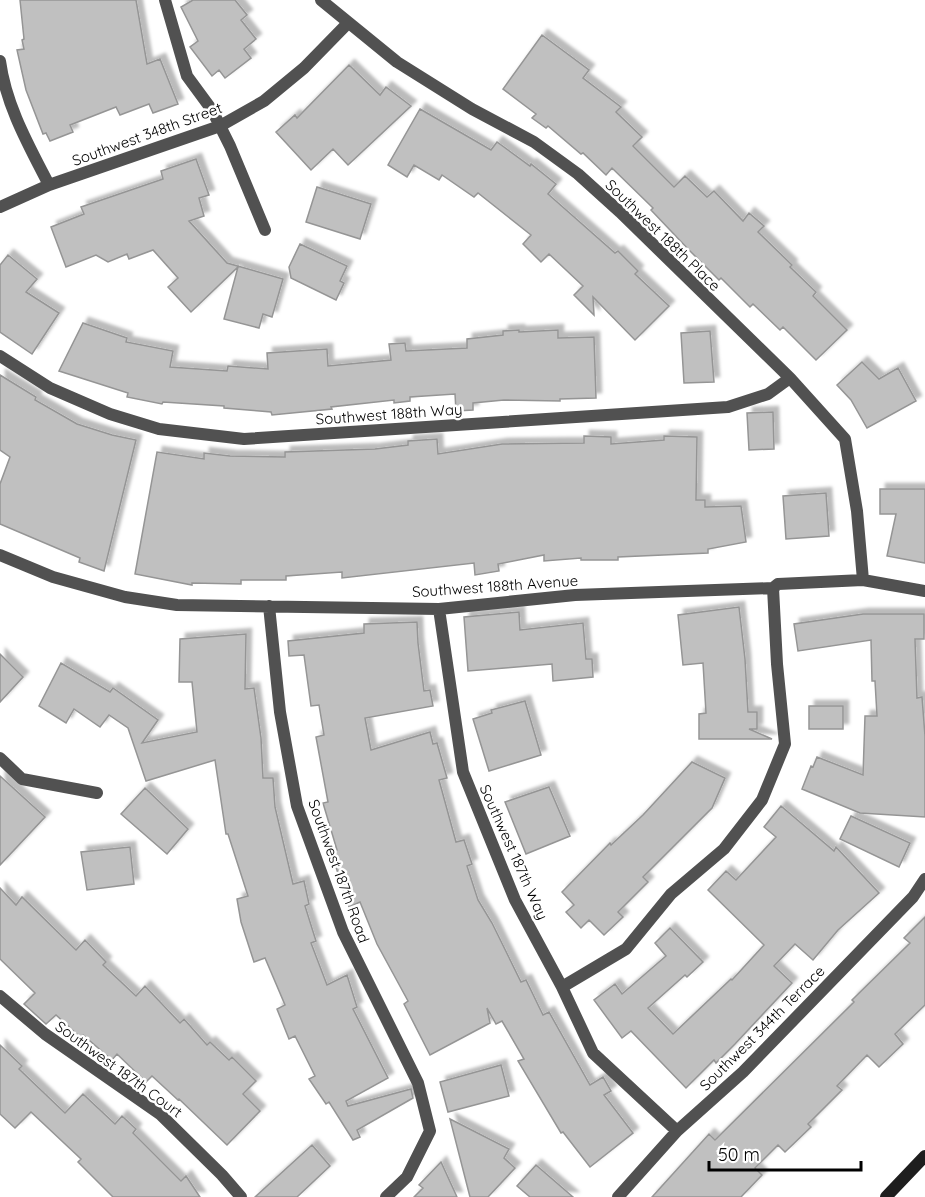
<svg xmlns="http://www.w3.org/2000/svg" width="925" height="1197" font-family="Quicksand,sans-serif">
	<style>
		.building { fill: #c0c0c0; stroke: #959595; stroke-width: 1.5; filter: url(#shadow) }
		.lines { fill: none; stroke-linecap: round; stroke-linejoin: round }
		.street { stroke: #515151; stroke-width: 12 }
		.secondary { stroke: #1e1e1e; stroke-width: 12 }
		.labels { text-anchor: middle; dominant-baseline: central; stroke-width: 5; stroke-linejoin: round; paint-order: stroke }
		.street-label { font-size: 15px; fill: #000; stroke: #fff }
	</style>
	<defs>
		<filter id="shadow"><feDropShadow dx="5.5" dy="-5.5" stdDeviation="1.5" flood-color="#0004"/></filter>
	</defs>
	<rect width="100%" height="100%" fill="#fff"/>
	<!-- building -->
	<path class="building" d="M20 0H136L147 64 160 59 178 104 153 113 149 104 120 115 116 107 70 125 73 132 50 141 46 133 43 134 26 90 17 50 24 49 22 40 24 39Z
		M193 0H235L247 15 241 20 256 39 244 49 251 58 225 78 219 70 212 76 190 47 198 41 181 7Z
		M542 35 589 70 583 78 621 107 616 112 642 137 633 146 674 187 685 176 707 197 714 191 743 221 749 213 764 226 758 232 792 265 790 267 816 292 813 296 847 330 816 360 783 327 780 330 753 304 750 307 721 278 719 280 689 250 651 210 653 208 612 168 606 175 583 153 581 154 548 126 546 128 532 118 536 114 503 89Z
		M349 65 380 95 386 87 411 106 348 165 333 149 311 170 276 132 295 115 297 118Z
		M420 109 491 150 497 142 530 166 531 164 556 184 548 194 615 253 618 251 638 271 635 274 669 306 635 340 593 297 594 315 574 295 583 286 549 254 541 262 523 244 531 235 478 193 474 197 442 175 439 180 414 165 407 177 388 165Z
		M196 159 209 195 199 198 204 216 189 221 227 263 283 279 272 317 263 314 259 328 224 319 238 267 191 312 168 287 178 278 153 250 129 259 127 254 108 262 96 255 66 267 51 227 84 214 81 207 163 179 161 171Z
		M317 187 371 204 360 239 306 222Z
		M300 244 347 266 340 281 344 283 336 300 291 278 289 267Z
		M8 255 37 279 26 292 59 313 32 354 0 332V265Z
		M83 323 127 338 126 342 173 351 170 367 227 371 228 366 268 369 267 353 327 349 328 366 391 360 389 344 405 343 406 351 467 348V339L503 335V331L519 330V332L558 330V338L594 337 596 398 560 399V401L504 400 473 403V410L456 411 455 394 410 397V401L394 403V400L331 407 332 409 272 415 271 412 224 408V406L163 402 162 404 127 397 128 393 59 371Z
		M710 331 714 382 684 383 681 333Z
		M862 362 879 379 898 368 916 401 867 428 851 400 837 385Z
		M0 375 36 397 35 400 77 424 112 435 136 440 104 571 79 562 80 558 0 524V484L10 457 0 450Z
		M773 412 774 449 749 450 747 413Z
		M584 436 611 437V444L664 440V436L697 437 696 500H705V507L741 506 746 542 708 549V553L618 557V560H581V558L544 561V555L498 564 499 571 475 575 474 563 342 578V572L286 576V580H241V584L192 583V585L135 574 157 452 204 459V453L230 456 285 457V452L375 449 408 445V441L437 439 438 454 502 444 584 443Z
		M880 489H925V563L887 556 896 514H880Z
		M826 493 829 536 786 539 783 496Z
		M739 607 745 659 748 712H757V729H749L772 739H699V714L706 713 703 663 683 665 678 615Z
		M519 612 520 630 583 623 586 659H592L593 677 553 681 552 664 468 671 464 617Z
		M863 614H924V639H915L917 698 922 697 925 736V817L860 813 802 789 811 766 813 767 817 757 863 775 865 716H877L875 681H872L871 640 798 651 794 624Z
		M417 622 418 643 424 691 430 690 433 706 365 718 371 750 430 732 433 744 437 743 447 778 439 780 456 842 464 840 472 864 467 866 478 900 492 923 521 982 526 980 543 1015 549 1012 590 1085 603 1077 611 1091 604 1095 633 1133 590 1167 563 1132 561 1133 518 1061 524 1059 502 1021 496 1024 487 1008 490 1023 430 1055 404 1004 408 1001 377 944 360 902 349 907 331 852 337 850 323 803 328 802 316 737 324 735 319 705 311 706 304 655 289 656 288 641 364 633V624Z
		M246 634 245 689 254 688 261 738 263 778H273L275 807 293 884 304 881 309 904 305 906 316 941 311 943 327 985 347 975 357 1007 353 1009 388 1078 346 1101 348 1106 411 1089 413 1098 357 1130 360 1137 353 1140 329 1102 326 1104 309 1079 315 1076 295 1036 289 1039 277 1009 285 1005 265 958 254 962 241 922 237 899 248 896 228 834H226L215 760 146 781 128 728 109 715 100 727 74 709 66 723 39 706 61 663 110 692 113 688 158 720 142 743 197 732 192 682H179L180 639Z
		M0 654 23 677 0 702Z
		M525 701 541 755 489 771 473 719 492 713 491 710Z
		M809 706H843V729H809Z
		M692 762 725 778 712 808 643 877 648 882 618 912 623 917 604 935 589 920 581 928 566 912 574 905 562 892 610 843 611 845 643 815Z
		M0 776 45 817 0 865Z
		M549 787 570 836 526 854 505 802Z
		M145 788 188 829 167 854 121 814Z
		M781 806 834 851 836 847 879 893 838 930 813 960 795 944 774 966 792 983 735 1044 716 1063 714 1060 686 1088 631 1031 622 1038 594 1000 615 984 622 994 666 956 655 943 670 928 703 962 687 977 685 975 648 1008 673 1034 731 979 732 980 764 945 708 890 726 871 736 880 776 837 764 827Z
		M851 816 910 843 899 867 840 839Z
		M130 847 134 884 87 890 81 852Z
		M0 888 16 905 22 897 76 950 85 940 106 962 103 965 136 996 145 986 180 1023 184 1019 207 1045 210 1042 229 1060 232 1057 256 1081 243 1094 260 1111 227 1145 179 1099 178 1100 152 1076 146 1082 117 1054 112 1060 83 1035 80 1037 56 1015 46 1024 24 1004 35 993 0 959Z
		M925 917V1005L895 1034 903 1044 879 1067 867 1055 837 1086 842 1090 808 1124 811 1127 785 1152 778 1145 755 1168 762 1175 741 1197H652L709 1134 715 1140 854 1002 852 1000 910 943 904 938Z
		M0 1045 22 1066 19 1069 65 1113 83 1094 115 1124 122 1116 136 1129 133 1133 181 1181 186 1176 200 1197H113L78 1162 81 1159 31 1112 15 1128 0 1114Z
		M501 1065 509 1096 448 1112 440 1082Z
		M450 1119 509 1149 504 1158 515 1168 488 1197H470Z
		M312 1145 330 1166 297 1197H255Z
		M441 1162 457 1197H414L423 1188 419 1185Z
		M536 1165 573 1197H530L517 1186Z"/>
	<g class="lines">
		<!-- street -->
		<path class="street" d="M165 0 187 76 212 110 230 146 265 230
			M321 0 397 62 472 109 534 142 578 174 620 212 790 378 845 439 857 511 863 580
			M0 61C6 106 29 146 49 185
			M0 207 49 185 220 126 264 101 304 68 348 23
			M0 356 50 388 110 414 159 429 244 439 728 407 768 394 790 378
			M0 555 53 577 125 597 177 605 439 609 575 595 773 588 778 584 863 580 925 591
			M269 606 280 712 297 806 343 932 418 1083 430 1131 407 1177 386 1197
			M439 609 463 772 515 900 562 987 593 1053 677 1131
			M0 758 22 779 97 793
			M562 987 626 949 671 894 724 849 762 800 785 744 777 664 773 588
			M0 996 45 1034 160 1114 222 1175 241 1197
			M618 1197 677 1131 743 1072 913 897 925 879"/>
		<!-- secondary -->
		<path class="secondary" d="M886 1197 925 1156"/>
	</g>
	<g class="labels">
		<!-- street labels -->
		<g class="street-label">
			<text transform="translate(147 134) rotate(-20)">Southwest 348th Street</text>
			<text transform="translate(663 235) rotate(44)">Southwest 188th Place</text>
			<text transform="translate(389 414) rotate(-4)">Southwest 188th Way</text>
			<text transform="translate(495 586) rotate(-4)">Southwest 188th Avenue</text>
			<text transform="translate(514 852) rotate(66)">Southwest 187th Way</text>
			<text transform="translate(339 871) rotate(70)">Southwest 187th Road</text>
			<text transform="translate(762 1028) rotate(-45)">Southwest 344th Terrace</text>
			<text transform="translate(119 1069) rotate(36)">Southwest 187th Court</text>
		</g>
	</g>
	<!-- scale -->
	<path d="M709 1161v9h152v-9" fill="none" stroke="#000000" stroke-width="3"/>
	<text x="718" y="1161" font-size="18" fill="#000000" stroke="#ffffff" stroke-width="4.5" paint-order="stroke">50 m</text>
</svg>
